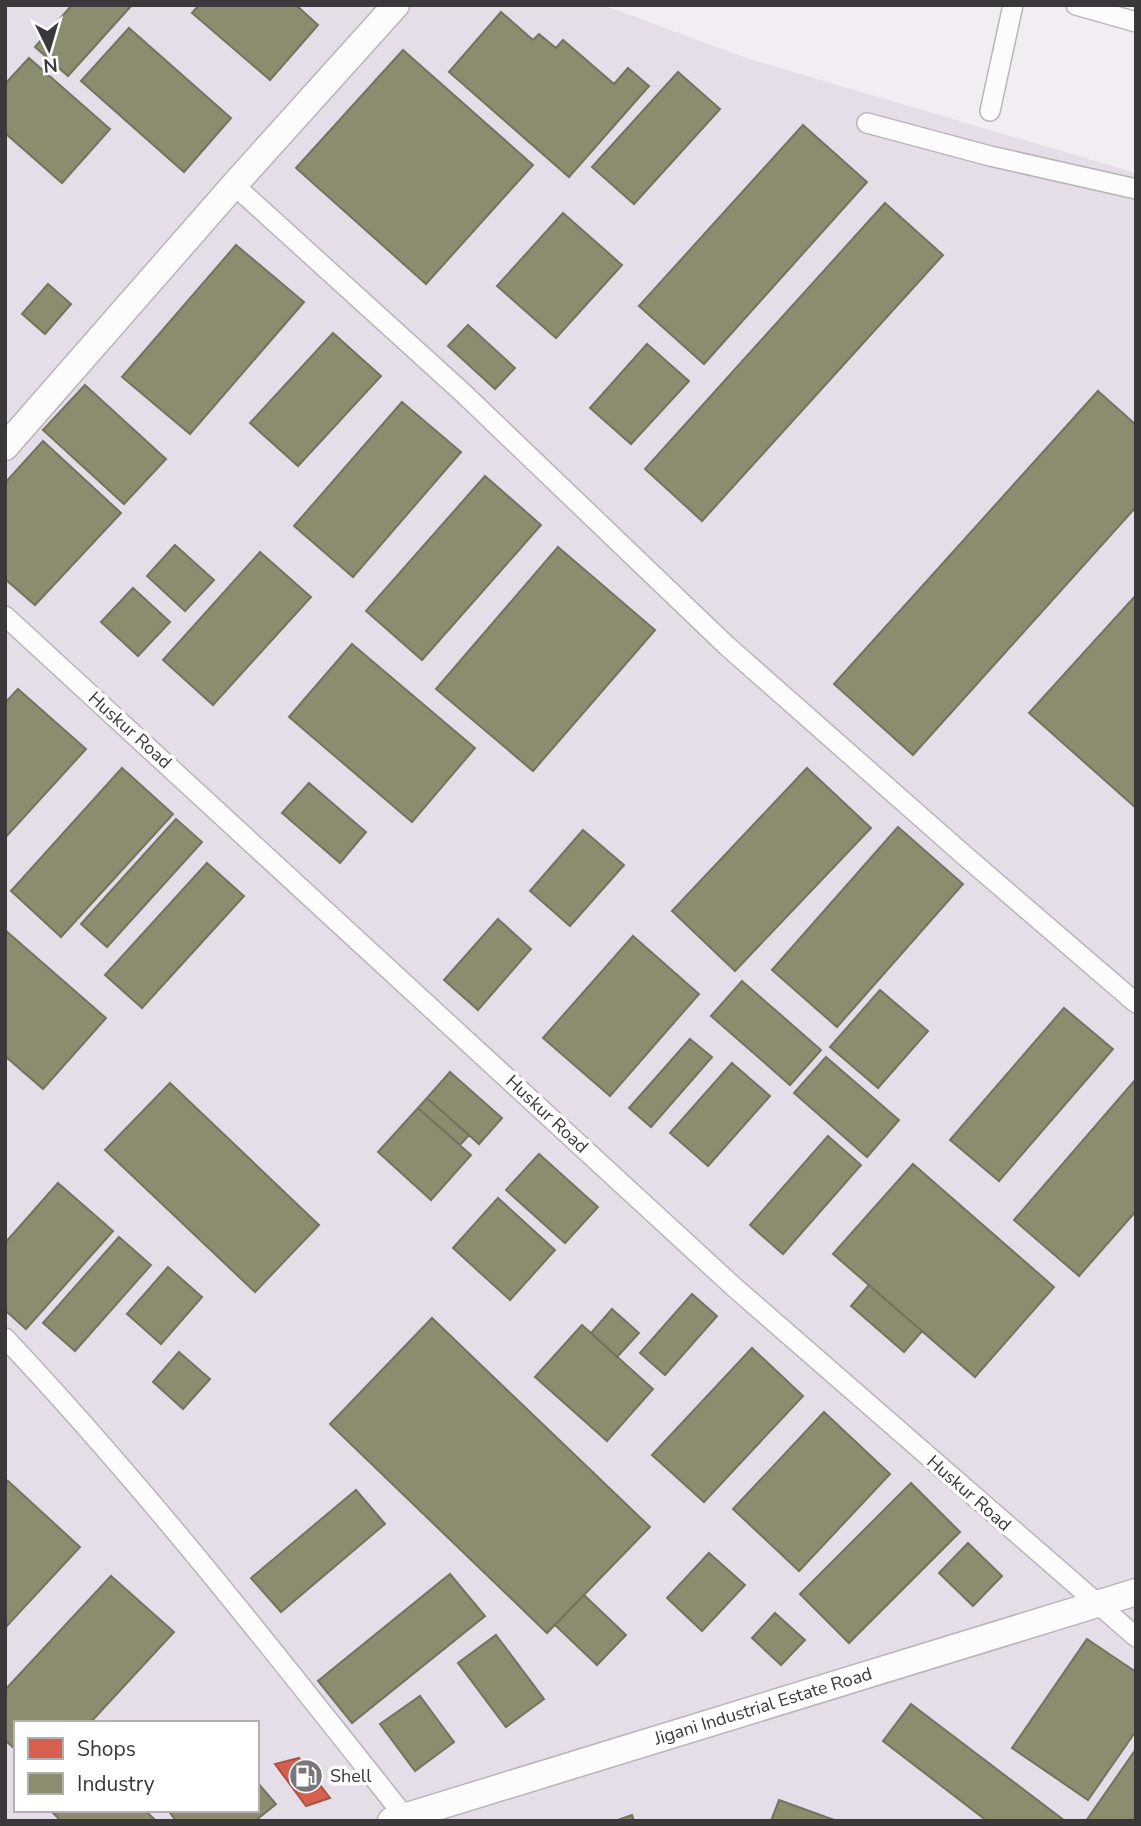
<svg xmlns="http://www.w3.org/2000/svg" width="1141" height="1826" font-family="'Nunito Sans',sans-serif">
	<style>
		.built { fill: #e5dde7; fill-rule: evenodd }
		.shops { fill: #d6604d; stroke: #a75448; stroke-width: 2 }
		.industry { fill: #8c8c6e; stroke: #73735f; stroke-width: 2 }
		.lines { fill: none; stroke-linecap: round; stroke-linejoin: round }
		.street-casing { stroke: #b8b5b9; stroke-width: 22 }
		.secondary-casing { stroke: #b8b5b9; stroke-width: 29 }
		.street { stroke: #fdfcfd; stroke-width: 19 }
		.secondary { stroke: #fdfcfd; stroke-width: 26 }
		.labels { text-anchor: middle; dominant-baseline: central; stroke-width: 7; stroke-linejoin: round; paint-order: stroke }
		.street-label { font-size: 18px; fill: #3a383b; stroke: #fff }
		.poi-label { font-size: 18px; fill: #3a383b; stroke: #fff; text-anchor: start }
	</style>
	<rect width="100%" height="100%" fill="#f1edf2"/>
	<!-- built -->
	<path class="built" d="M5 5H603L746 58 1136 173V1821H5ZM16 1723H257V1810H16Z"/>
	<!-- shops -->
	<path class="shops" d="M299 1758 330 1798 306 1806 275 1764Z"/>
	<!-- industry -->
	<path class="industry" d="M72 5H132L68 76 35 47Z
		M199 5H296L318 25 270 80 192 13Z
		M501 12 533 40 539 34 556 48 563 40 614 84 628 68 649 86 569 177 449 72Z
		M129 28 231 118 184 172 81 81Z
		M403 50 533 165 426 284 296 168Z
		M29 58 110 129 62 183 5 133V84Z
		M678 72 720 109 634 204 592 167Z
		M803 125 867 182 704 364 639 306Z
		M885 203 943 255 702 521 645 469Z
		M563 213 622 265 556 338 497 286Z
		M236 245 304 302 190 434 122 377Z
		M48 284 71 304 45 334 22 314Z
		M468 325 515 368 495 389 448 346Z
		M333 333 381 376 298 466 250 423Z
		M647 344 689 381 631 444 590 408Z
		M85 385 166 459 124 504 43 430Z
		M1098 391 1136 425V507L913 755 834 684Z
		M402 402 461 452 353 577 294 526Z
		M43 441 121 513 35 605 5 579V483Z
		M485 476 541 525 422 660 366 611Z
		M175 545 214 580 185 611 147 576Z
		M558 547 655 630 533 771 436 689Z
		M260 552 311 597 213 705 163 660Z
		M133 588 170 622 138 656 101 622Z
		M1136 595V808L1029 713Z
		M352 644 475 748 412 822 289 717Z
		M18 689 86 749 5 838V703Z
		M122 768 173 814 61 937 11 891Z
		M807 768 871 828 735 971 672 911Z
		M309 783 366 832 340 863 282 813Z
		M176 819 202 842 107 947 81 924Z
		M898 827 963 884 837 1027 772 970Z
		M583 830 624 865 570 926 530 891Z
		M207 863 244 896 142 1008 105 975Z
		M498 919 531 949 478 1010 444 980Z
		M5 930 106 1018 43 1089 5 1056Z
		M633 936 699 994 610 1096 543 1038Z
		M742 981 821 1050 790 1085 711 1016Z
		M880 990 928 1031 878 1088 830 1047Z
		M1064 1008 1113 1049 999 1181 950 1140Z
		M690 1039 712 1057 651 1127 629 1108Z
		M826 1057 899 1120 867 1157 794 1093Z
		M732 1063 770 1096 708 1166 670 1133Z
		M450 1072 502 1118 479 1144 427 1098Z
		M1136 1079V1211L1079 1276 1014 1220Z
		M170 1083 319 1225 255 1292 105 1150Z
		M427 1098 469 1135 460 1145 418 1108Z
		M418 1108 471 1155 431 1200 378 1152Z
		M828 1136 861 1165 783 1254 750 1225Z
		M539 1154 598 1207 565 1243 506 1190Z
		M913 1164 1054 1287 975 1377 833 1254Z
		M58 1183 113 1231 26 1329 5 1310V1243Z
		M498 1198 555 1250 510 1300 453 1248Z
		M119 1237 151 1265 75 1351 43 1323Z
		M168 1267 202 1297 161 1344 127 1314Z
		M869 1285 922 1331 904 1352 851 1306Z
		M692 1294 717 1316 665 1375 640 1353Z
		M612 1309 639 1333 617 1357 591 1333Z
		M432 1318 650 1527 547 1633 330 1424Z
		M582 1325 653 1389 607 1441 535 1377Z
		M752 1348 803 1396 704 1502 652 1455Z
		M179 1352 210 1379 183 1409 153 1382Z
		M824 1412 890 1474 799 1571 733 1509Z
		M8 1481 80 1547 5 1628V1484Z
		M911 1483 960 1532 849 1643 800 1594Z
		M356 1490 385 1524 281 1612 251 1578Z
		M968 1543 1002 1576 973 1606 939 1573Z
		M709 1553 745 1585 702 1631 667 1598Z
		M450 1574 485 1616 352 1723 318 1681Z
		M111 1576 174 1632 90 1723H16V1750L5 1740V1690Z
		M584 1595 626 1635 597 1665 555 1625Z
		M775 1613 805 1640 781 1665 752 1638Z
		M496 1635 544 1699 506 1727 458 1663Z
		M1087 1639 1136 1672V1731L1088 1800 1012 1748Z
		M420 1696 454 1742 415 1771 380 1724Z
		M911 1704 1065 1821H987L883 1741Z
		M1136 1749V1821H1086Z
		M257 1782 276 1804 255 1821H176L168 1810H257Z
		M779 1800 837 1821H771Z
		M50 1810H145L156 1821H61Z
		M632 1815 634 1821H615Z"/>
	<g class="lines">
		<!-- street casing -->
		<g class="street-casing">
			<path id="street" d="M1076 5 1136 22
				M990 111 1013 5
				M867 123 990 156 1136 189
				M234 185 462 392 727 646 964 855 1136 1003
				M5 616 734 1287 1136 1637
				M5 1338C148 1490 276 1654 405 1817"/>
		</g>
		<!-- secondary casing -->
		<g class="secondary-casing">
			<path id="secondary" d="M5 447 234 185 396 5
				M391 1821 1136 1592"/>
		</g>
		<!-- street -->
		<use href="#street" class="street"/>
		<!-- secondary -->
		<use href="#secondary" class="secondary"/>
	</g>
	<!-- icons -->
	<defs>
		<g id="fuel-disc" transform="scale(1.75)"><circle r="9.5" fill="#7a777b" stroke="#fff"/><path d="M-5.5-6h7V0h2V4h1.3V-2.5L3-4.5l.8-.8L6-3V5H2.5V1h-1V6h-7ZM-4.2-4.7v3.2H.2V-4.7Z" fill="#fff"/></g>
	</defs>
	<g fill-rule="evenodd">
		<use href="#fuel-disc" x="306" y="1776"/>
	</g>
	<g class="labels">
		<!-- street labels -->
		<g class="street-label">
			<text transform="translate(130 730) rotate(42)">Huskur Road</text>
			<text transform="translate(547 1114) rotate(43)">Huskur Road</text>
			<text transform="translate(969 1493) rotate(41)">Huskur Road</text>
			<text transform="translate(763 1706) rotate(-17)">Jigani Industrial Estate Road</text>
		</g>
		<!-- poi labels -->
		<g class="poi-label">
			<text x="330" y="1776">Shell</text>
		</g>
	</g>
	<!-- border -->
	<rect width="1141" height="1826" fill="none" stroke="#3a383b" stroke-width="14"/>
	<!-- legend -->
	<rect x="14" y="1721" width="245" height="91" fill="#ffffff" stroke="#b0afb1" stroke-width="2"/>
	<rect x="28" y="1738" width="35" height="21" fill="#d6604d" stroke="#b0afb1" stroke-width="2"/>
	<text x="77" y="1756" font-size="21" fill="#3a383b">Shops</text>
	<rect x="28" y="1773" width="35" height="21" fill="#8c8c6e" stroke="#b0afb1" stroke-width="2"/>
	<text x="77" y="1791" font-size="21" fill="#3a383b">Industry</text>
	<!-- north arrow -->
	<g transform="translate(49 49) rotate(175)" stroke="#ffffff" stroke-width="5" paint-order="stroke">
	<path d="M0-5L12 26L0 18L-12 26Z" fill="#3a383b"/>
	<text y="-10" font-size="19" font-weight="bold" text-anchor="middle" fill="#3a383b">N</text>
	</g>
</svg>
